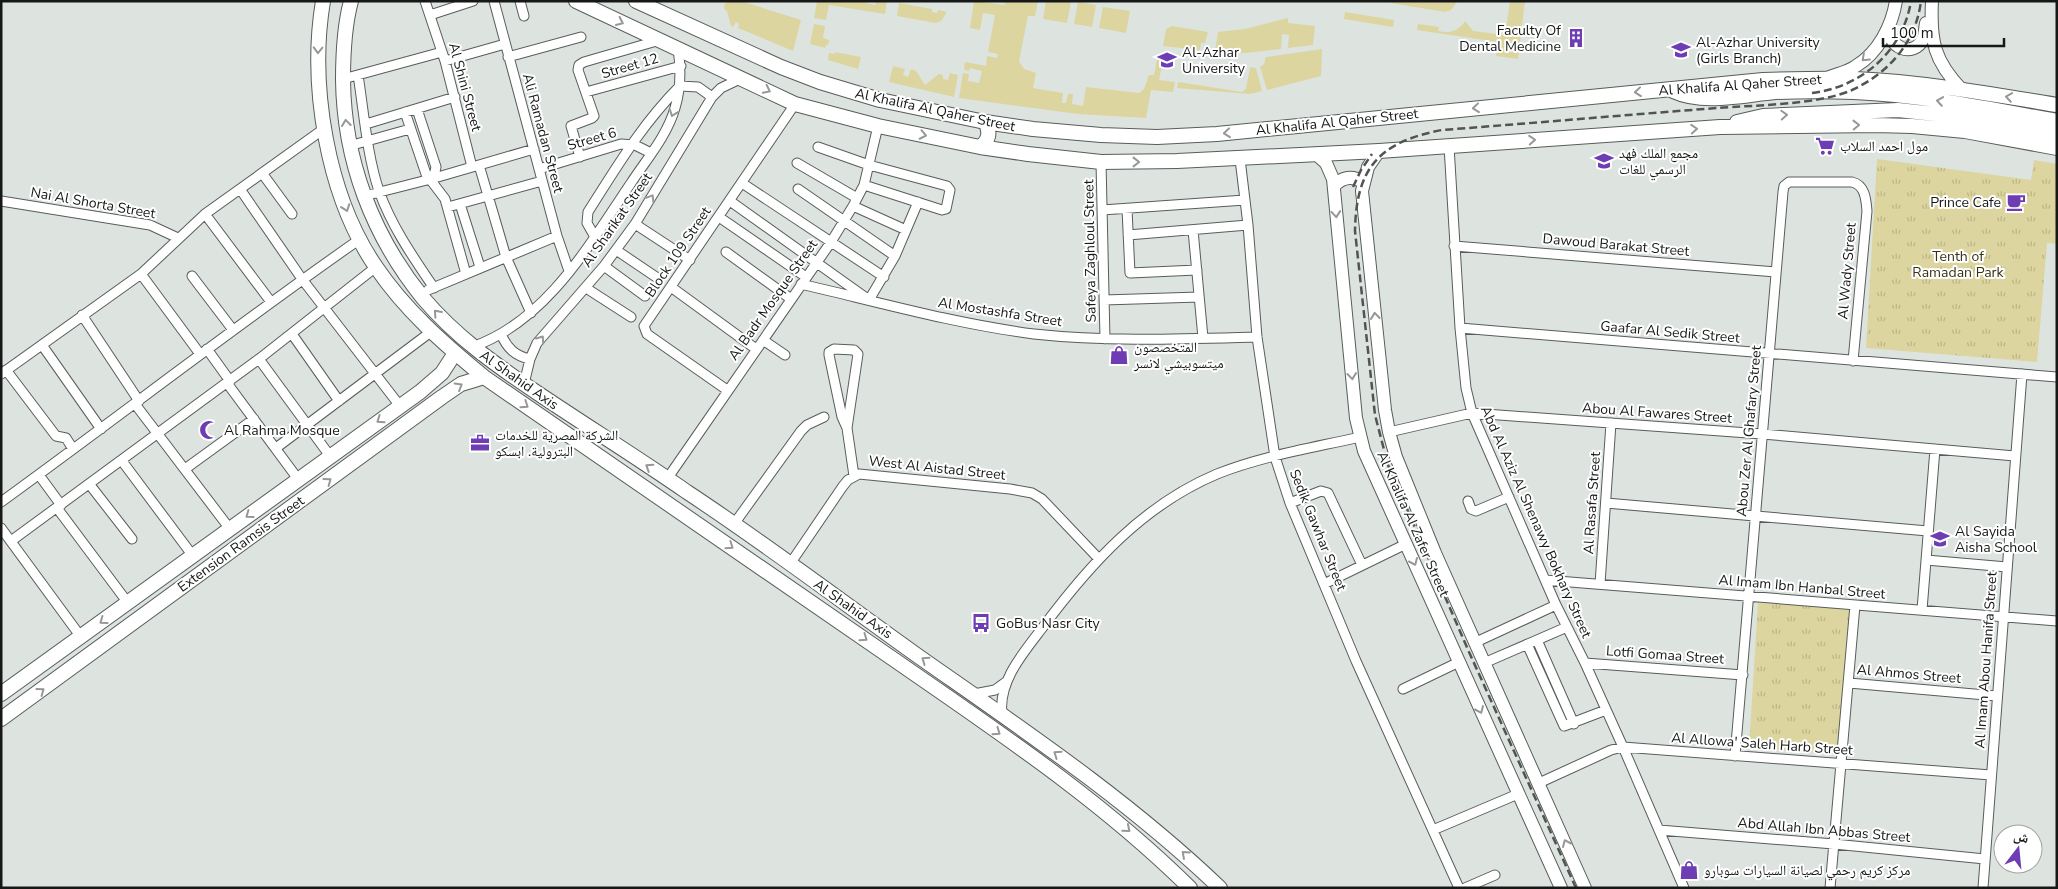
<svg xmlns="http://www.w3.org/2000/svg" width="2058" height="889" font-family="'Nunito Sans','Noto Naskh Arabic',sans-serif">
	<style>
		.green { fill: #dcd59f }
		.park { fill: url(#park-tufts) }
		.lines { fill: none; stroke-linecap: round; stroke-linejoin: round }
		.street-casing { stroke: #575d5a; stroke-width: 11 }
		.secondary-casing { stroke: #575d5a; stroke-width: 14 }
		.primary-casing { stroke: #575d5a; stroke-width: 16 }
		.street { stroke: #fff; stroke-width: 9 }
		.secondary { stroke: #fff; stroke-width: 12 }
		.primary { stroke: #fff; stroke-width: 14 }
		.rail { stroke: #515552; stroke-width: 2.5; stroke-dasharray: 8 4; stroke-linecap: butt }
		.oneway { stroke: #969796 }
		.labels { text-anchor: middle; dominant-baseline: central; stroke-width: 4; stroke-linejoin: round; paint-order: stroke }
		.poi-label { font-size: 14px; fill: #151816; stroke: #fff; text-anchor: start }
		.street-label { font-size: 14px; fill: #151816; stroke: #fff }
		.park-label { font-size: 14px; fill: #383312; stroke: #fff }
	</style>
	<defs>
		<pattern id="park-tufts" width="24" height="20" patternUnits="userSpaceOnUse" patternTransform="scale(1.25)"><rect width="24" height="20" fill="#dcd59f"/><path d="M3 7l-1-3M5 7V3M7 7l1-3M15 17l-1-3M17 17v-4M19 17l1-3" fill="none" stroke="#bcb688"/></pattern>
	</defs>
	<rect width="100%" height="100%" fill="#dde4e0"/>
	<!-- green -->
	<path class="green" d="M728 1H741L801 20 793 51 738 28 739 24 736 22 733 27 731 26 727 11 724 9V5Z
		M817 1H866V3L875 5 876 1H887L885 14 829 5 826 20 814 18Z
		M974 1 1005 5V3L995 1H1038L1035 16H1028L1019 61 1024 69 1036 73 1033 88 1063 93 1062 103H1066L1068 94H1073L1072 104 1083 106 1086 87 1139 93 1144 89 1149 75H1154L1158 54 1164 55 1159 80 1175 82 1173 92 1151 90 1146 118 1078 114 959 98 963 73 969 74 968 81 979 83 982 71 970 68 969 71 964 70 965 62 986 66 987 56 997 58 998 54 988 52 995 15 983 13 980 30 970 28Z
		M1046 1 1071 2 1067 23 1043 19Z
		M1391 1H1454L1457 2 1451 10 1445 12 1391 3Z
		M1510 1H1525L1518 59 1496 56 1498 42 1417 30 1418 24 1439 27 1438 31C1449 34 1459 31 1465 21L1473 31 1505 35Z
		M1078 2 1096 5 1092 27 1074 24Z
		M899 3 932 9V12L937 13 938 10 947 12 941 21 936 23 897 16Z
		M1103 7 1130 11 1126 33 1099 28Z
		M1345 12 1394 20 1393 27 1344 19Z
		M1288 18V23L1315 26 1313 45 1288 48 1289 35 1282 34 1281 49 1246 53 1215 51 1218 32 1245 29Z
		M814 24 825 26 823 38 829 40 828 45H826L825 48 810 44Z
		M1172 26 1208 32 1205 43H1201L1200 50 1163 46 1166 29Z
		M1322 49 1321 76 1267 90 1260 67 1264 64 1266 57Z
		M835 52 861 57 858 69 828 60 829 53 835 54Z
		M893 66 905 69 903 75 908 77 911 69 916 71 925 85 939 74 943 75V79L948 80 950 73 958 75 954 97 889 82Z
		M1250 67 1256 68 1262 91 1250 94 1177 88 1178 82 1242 92 1246 89Z"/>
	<!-- park -->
	<path class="park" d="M1877 159 2031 180 2034 160 2057 164V244L2047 243 2037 362 1866 348Z
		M1758 602 1855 609 1846 755 1749 748Z"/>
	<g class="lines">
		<!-- street casing -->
		<g class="street-casing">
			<path id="street" d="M425 1 445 61 472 167
				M494 1 557 236 569 271
				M520 1 524 16
				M430 15 473 1
				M508 57 581 37
				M445 61 505 44
				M358 75C364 113 367 155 379 191 392 227 413 257 434 288
				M343 79 442 52
				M586 92 681 66
				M417 109 436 167 435 172 431 179
				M405 112 426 174 445 199 466 274
				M366 124 455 97
				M349 146 410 129
				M1449 146 1460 328 1466 388 1472 413 1556 605 1585 663 1623 747 1684 888
				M818 147 869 165 947 186 950 190 946 209 942 210 864 185
				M580 157 571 126 592 118 594 116 578 70 579 65 584 62 660 40
				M1240 159 1248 225 1257 337 1275 457 1290 503 1356 661 1459 888
				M1101 162 1105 339
				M797 163 857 198
				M479 165 506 257 531 313
				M539 169 621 144 635 145 651 153
				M262 173 292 214
				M742 183 884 277
				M240 189 302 279 400 406
				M798 189 895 256
				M364 196 431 179 534 149
				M1 201 150 225 178 238
				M730 201 869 300 895 256 918 202
				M460 204 480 267
				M853 206 906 230
				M448 207 542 181
				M1127 209 1130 273 1197 270
				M1102 210 1245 200
				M205 214 271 302
				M719 217 806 277
				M635 224 690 260
				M1193 230 1203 338
				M1128 235 1248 225
				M595 237 587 223 588 212C616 168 642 124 680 86L698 87 712 97
				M1454 246 1776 272
				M616 250 656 277
				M726 252 791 299
				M604 266 645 296
				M141 274 200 354
				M192 276 233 330
				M801 284C878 302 956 324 1034 334 1108 342 1183 339 1257 337
				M671 287 756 349
				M586 288 631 317
				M428 290 557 236
				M1104 300 1199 297
				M82 315 139 401
				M1460 328 2057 377
				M292 334 339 401
				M501 334C507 348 515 356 530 359
				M763 340 785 355
				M42 345 101 429
				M472 347C547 321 589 245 631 183 646 160 667 136 675 108 681 89 681 69 678 48
				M207 349 230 381
				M834 349 854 350 858 354 847 428 842 417 829 355V352Z
				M259 359 330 456
				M6 370 56 436 66 438 73 449
				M1 374 141 274 205 214 325 128
				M227 383 298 479
				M524 384 530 359 537 343 604 266 635 224 712 97 721 88 742 78
				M727 390 647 334 644 326 795 104
				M135 404 230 529
				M847 428 854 476
				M1389 432 1472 413 1762 434 2015 456
				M276 448 432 331
				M122 461 193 556
				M185 469 254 419
				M39 475 61 505
				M667 479 831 242 853 206 864 185 878 126
				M90 485 132 539
				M1468 501 1471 509 1476 511 1509 497
				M1 502C121 415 238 324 360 239
				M1290 503 1321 491 1328 493 1362 565
				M1606 503 1928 531
				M57 508 128 603
				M734 524 801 431 807 425 824 417
				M1 528 81 637
				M11 541 259 359 376 267
				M1926 560 2007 567
				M790 564 843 486 848 480 859 474 1010 489 1032 493 1042 499 1099 559
				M1545 580 2057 621
				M1324 584 1406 544
				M1600 584 1611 423
				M1922 610 1935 449
				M1537 640 1574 724
				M1474 643 1556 605
				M1527 644 1564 726 1606 710
				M1484 663 1567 627
				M1585 663 1743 675
				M1849 683 1997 696
				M1403 689 1459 662
				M974 694 995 690 1006 682
				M1002 714C998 681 1024 652 1043 627 1090 564 1143 505 1217 474 1262 456 1312 448 1360 437
				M1735 756 1783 192 1784 186 1789 182H1852C1865 185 1866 199 1867 211L1853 361
				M1539 783 1611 750 1623 747 1991 775
				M1433 830 1518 794
				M1659 830 1834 844 1985 859
				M1465 888 1495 875
				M1830 888 1855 605
				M1983 888 2022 374"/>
		</g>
		<!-- secondary casing -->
		<g class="secondary-casing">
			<path id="secondary" d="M1932 1C1930 41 1934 61 1962 90
				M1890 26C1886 47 1913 59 1923 39 1925 35 1925 28 1926 23
				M1827 78C1836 74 1848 72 1856 66 1878 53 1892 26 1896 1
				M1379 151 1368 167 1362 191 1385 410 1389 432 1396 457 1435 553 1585 888
				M1316 154 1326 163 1333 179 1356 418 1364 451 1561 888
				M1334 186C1342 177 1352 175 1363 182"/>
		</g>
		<!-- primary casing -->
		<g class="primary-casing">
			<path id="primary" d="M323 1C309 85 327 196 376 267 405 310 444 344 484 377 623 472 762 567 899 663 1000 733 1102 801 1190 888
				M351 1C344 27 343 53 343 80 344 160 372 235 423 298 456 337 497 366 539 394 588 427 638 458 687 492 766 544 841 601 918 656 1022 729 1128 800 1220 888
				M576 1 795 104 878 126 980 147 1028 154 1101 162 1177 161 1379 151 1720 127 1875 125 1912 126 1965 131 2057 148
				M636 1 781 67 820 82 880 100 985 122 1033 129 1101 135 1157 137 1217 134 1763 80C1794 79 1825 78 1855 79 1923 82 1990 94 2057 105
				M1673 91C1703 105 1743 95 1775 92 1801 91 1828 91 1854 92 1922 95 1990 109 2057 121
				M1737 122 1763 116 1898 110 1963 117 2057 134
				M980 147C989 141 991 132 985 122
				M1 694 420 392 442 373 455 353
				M1 719 442 397 461 384 484 377"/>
		</g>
		<!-- street -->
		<use href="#street" class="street"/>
		<!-- secondary -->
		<use href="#secondary" class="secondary"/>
		<!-- primary -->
		<use href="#primary" class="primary"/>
		<!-- rail -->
		<path class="rail" d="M1812 93C1862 87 1903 51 1911 1
			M1353 187 1361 170 1372 154
			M1576 888 1469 652 1388 465 1375 415 1355 231C1356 168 1379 142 1442 130 1534 123 1625 115 1717 108 1756 105 1818 105 1852 90 1889 73 1916 42 1921 1"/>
	</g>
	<!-- one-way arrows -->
	<defs><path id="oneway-chevron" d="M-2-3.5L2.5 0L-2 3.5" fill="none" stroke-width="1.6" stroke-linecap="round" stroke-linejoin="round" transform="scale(1.25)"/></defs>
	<g class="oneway">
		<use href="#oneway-chevron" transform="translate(620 22) rotate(25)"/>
		<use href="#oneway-chevron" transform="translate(318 50) rotate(92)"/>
		<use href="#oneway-chevron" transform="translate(1865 58) rotate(137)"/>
		<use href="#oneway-chevron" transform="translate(767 90) rotate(26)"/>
		<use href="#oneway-chevron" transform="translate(1638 92) rotate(174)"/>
		<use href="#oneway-chevron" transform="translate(2009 97) rotate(-171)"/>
		<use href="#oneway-chevron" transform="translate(1940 101) rotate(-171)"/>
		<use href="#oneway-chevron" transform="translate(1476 108) rotate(174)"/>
		<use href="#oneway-chevron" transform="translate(673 113) rotate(110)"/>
		<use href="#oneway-chevron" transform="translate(1784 115) rotate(-3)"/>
		<use href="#oneway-chevron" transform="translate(346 123) rotate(-97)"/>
		<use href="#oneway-chevron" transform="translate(1856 125) rotate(-1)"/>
		<use href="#oneway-chevron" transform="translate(1694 129) rotate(-4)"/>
		<use href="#oneway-chevron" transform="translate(1227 133) rotate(174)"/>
		<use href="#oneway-chevron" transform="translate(923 135) rotate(12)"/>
		<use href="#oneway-chevron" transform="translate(1532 140) rotate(-4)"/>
		<use href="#oneway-chevron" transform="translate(1136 162)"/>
		<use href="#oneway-chevron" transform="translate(651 198) rotate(-59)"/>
		<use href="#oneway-chevron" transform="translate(346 208) rotate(70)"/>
		<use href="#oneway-chevron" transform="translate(1336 214) rotate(85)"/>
		<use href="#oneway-chevron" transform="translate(437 313) rotate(-132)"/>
		<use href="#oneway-chevron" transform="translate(1375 316) rotate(-96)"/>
		<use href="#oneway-chevron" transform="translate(541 339) rotate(-55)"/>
		<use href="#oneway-chevron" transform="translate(1352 376) rotate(84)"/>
		<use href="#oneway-chevron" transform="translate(459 386) rotate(-31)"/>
		<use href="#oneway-chevron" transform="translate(525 405) rotate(34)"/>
		<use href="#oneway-chevron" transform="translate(380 420) rotate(145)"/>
		<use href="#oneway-chevron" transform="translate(649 467) rotate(-147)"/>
		<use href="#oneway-chevron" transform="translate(328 481) rotate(-36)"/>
		<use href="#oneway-chevron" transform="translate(249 515) rotate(144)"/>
		<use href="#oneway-chevron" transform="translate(730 546) rotate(34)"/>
		<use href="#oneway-chevron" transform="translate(1414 562) rotate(66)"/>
		<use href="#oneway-chevron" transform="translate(103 621) rotate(144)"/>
		<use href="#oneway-chevron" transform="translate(864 638) rotate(35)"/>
		<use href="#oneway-chevron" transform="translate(925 660) rotate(-145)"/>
		<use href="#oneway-chevron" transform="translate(41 691) rotate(-36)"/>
		<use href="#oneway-chevron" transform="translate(1480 710) rotate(66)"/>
		<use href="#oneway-chevron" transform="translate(997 732) rotate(35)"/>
		<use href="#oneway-chevron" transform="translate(1057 754) rotate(-145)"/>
		<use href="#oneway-chevron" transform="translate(1127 829) rotate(40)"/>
		<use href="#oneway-chevron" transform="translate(1566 843) rotate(-114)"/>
		<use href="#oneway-chevron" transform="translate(1185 854) rotate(-138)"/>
	</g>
	<!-- icons -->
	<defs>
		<g id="building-bare" transform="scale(1.5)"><path d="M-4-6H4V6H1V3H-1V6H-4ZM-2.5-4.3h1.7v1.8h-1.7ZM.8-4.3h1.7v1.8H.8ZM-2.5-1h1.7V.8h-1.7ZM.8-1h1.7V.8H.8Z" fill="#6e3db4" stroke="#fff" stroke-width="2.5" paint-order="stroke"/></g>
		<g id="university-bare" transform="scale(1.5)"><path d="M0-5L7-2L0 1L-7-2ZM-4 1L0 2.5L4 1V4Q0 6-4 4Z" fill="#6e3db4" stroke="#fff" stroke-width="2.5" paint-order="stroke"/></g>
		<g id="supermarket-bare" transform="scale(1.5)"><path d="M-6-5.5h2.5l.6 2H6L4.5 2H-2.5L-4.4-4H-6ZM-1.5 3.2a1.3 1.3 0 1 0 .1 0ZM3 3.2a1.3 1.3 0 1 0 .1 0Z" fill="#6e3db4" stroke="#fff" stroke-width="2.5" paint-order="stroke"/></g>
		<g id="school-bare" transform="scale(1.5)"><path d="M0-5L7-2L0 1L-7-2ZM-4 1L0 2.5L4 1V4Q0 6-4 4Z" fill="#6e3db4" stroke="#fff" stroke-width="2.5" paint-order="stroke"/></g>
		<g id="cafe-bare" transform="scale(1.5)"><path d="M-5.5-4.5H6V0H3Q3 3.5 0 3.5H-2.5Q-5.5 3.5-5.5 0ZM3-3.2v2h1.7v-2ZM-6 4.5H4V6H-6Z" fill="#6e3db4" stroke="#fff" stroke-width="2.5" paint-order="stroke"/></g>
		<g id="shop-bare" transform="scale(1.5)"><path d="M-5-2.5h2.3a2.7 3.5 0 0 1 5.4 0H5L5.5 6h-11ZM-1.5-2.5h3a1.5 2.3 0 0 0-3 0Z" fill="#6e3db4" stroke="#fff" stroke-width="2.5" paint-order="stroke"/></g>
		<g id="mosque-bare" transform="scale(1.5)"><path d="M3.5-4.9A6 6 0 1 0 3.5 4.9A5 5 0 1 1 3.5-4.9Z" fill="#6e3db4" stroke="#fff" stroke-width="2.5" paint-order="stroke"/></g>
		<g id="office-bare" transform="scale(1.5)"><path d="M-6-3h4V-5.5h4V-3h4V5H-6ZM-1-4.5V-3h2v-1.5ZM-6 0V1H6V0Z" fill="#6e3db4" stroke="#fff" stroke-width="2.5" paint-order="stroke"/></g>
		<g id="bus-bare" transform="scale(1.5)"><path d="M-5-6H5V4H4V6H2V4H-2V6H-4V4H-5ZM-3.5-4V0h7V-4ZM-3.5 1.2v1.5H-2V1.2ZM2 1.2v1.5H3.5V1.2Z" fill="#6e3db4" stroke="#fff" stroke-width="2.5" paint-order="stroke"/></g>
	</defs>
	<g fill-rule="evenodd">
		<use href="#building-bare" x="1576" y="38"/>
		<use href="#university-bare" x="1681" y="50"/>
		<use href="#university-bare" x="1167" y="60"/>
		<use href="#supermarket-bare" x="1825" y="146"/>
		<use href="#school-bare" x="1604" y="161"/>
		<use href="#cafe-bare" x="2016" y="202"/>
		<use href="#shop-bare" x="1119" y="355"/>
		<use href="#mosque-bare" x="209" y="430"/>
		<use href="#office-bare" x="480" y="443"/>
		<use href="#school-bare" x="1940" y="539"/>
		<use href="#bus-bare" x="981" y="623"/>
		<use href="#shop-bare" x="1689" y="870"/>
	</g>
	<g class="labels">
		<!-- poi labels -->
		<g class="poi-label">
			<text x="1561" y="30" text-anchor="end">Faculty Of<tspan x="1561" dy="16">Dental Medicine</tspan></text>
			<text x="1696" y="42">Al-Azhar University<tspan x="1696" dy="16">(Girls Branch)</tspan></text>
			<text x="1182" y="52">Al-Azhar<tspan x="1182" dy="16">University</tspan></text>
			<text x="1840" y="146">مول احمد السلاب</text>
			<text x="1619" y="153">مجمع الملك فهد<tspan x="1619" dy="16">الرسمي للغات</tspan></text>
			<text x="2001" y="202" text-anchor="end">Prince Cafe</text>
			<text x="1134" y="347">المتخصصون<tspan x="1134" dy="16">ميتسوبيشي لانسر</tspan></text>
			<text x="224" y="430">Al Rahma Mosque</text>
			<text x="495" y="435">الشركة المصرية للخدمات<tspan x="495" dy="16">البترولية. ابسكو</tspan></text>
			<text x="1955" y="531">Al Sayida<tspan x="1955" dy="16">Aisha School</tspan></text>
			<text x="996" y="623">GoBus Nasr City</text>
			<text x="1704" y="870">مركز كريم رحمي لصيانة السيارات سوبارو</text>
		</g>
		<!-- street labels -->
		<g class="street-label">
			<text transform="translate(630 66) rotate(-16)">Street 12</text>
			<text transform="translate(1740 85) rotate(-4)">Al Khalifa Al Qaher Street</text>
			<text transform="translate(465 87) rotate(75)">Al Shini Street</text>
			<text transform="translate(935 110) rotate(12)">Al Khalifa Al Qaher Street</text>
			<text transform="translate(1337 122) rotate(-6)">Al Khalifa Al Qaher Street</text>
			<text transform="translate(543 133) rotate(75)">Ali Ramadan Street</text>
			<text transform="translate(592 139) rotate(-16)">Street 6</text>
			<text transform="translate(93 203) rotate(10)">Nai Al Shorta Street</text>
			<text transform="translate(617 220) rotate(-55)">Al Sharikat Street</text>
			<text transform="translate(1616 245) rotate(5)">Dawoud Barakat Street</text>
			<text transform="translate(1090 251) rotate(-91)">Safeya Zaghloul Street</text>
			<text transform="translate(678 252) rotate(-56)">Block 109 Street</text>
			<text transform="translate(1847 271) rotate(-85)">Al Wady Street</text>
			<text transform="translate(773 300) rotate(-55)">Al Badr Mosque Street</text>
			<text transform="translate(1000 312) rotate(9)">Al Mostashfa Street</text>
			<text transform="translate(1670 332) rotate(5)">Gaafar Al Sedik Street</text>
			<text transform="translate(519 380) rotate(35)">Al Shahid Axis</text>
			<text transform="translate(1657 413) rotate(4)">Abou Al Fawares Street</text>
			<text transform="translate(1749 431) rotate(-85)">Abou Zer Al Ghafary Street</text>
			<text transform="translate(937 468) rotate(6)">West Al Aistad Street</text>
			<text transform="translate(1592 503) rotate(-86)">Al Rasafa Street</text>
			<text transform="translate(1536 522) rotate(66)">Abd Al Aziz Al Shenawy Bokhary Street</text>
			<text transform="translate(1413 524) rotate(66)">Al Khalifa Al Zafer Street</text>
			<text transform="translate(1318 530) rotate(68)">Sedik Gawhar Street</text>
			<text transform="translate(241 544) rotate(-36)">Extension Ramsis Street</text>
			<text transform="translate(1802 587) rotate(5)">Al Imam Ibn Hanbal Street</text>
			<text transform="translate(853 609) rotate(35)">Al Shahid Axis</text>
			<text transform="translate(1665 655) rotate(4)">Lotfi Gomaa Street</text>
			<text transform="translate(1986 660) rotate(-86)">Al Imam Abou Hanifa Street</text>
			<text transform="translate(1909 674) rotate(5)">Al Ahmos Street</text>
			<text transform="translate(1762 744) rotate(4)">Al Allowa' Saleh Harb Street</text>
			<text transform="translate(1824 830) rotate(5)">Abd Allah Ibn Abbas Street</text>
		</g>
		<!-- park labels -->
		<g class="park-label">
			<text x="1958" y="256">Tenth of<tspan x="1958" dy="16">Ramadan Park</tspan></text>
		</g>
	</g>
	<!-- border -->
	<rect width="2058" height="889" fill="none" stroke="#151816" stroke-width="5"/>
	<!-- north arrow -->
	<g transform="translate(2018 849) rotate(16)"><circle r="24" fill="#ffffff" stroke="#a1a3a2"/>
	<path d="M0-4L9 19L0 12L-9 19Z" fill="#6e3db4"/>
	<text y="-8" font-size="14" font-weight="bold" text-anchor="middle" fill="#151816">ش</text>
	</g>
	<!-- scale -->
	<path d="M1883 38v8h121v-8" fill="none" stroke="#151816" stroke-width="2.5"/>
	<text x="1890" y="38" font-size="15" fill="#151816" stroke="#ffffff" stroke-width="4" paint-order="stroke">100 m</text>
</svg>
